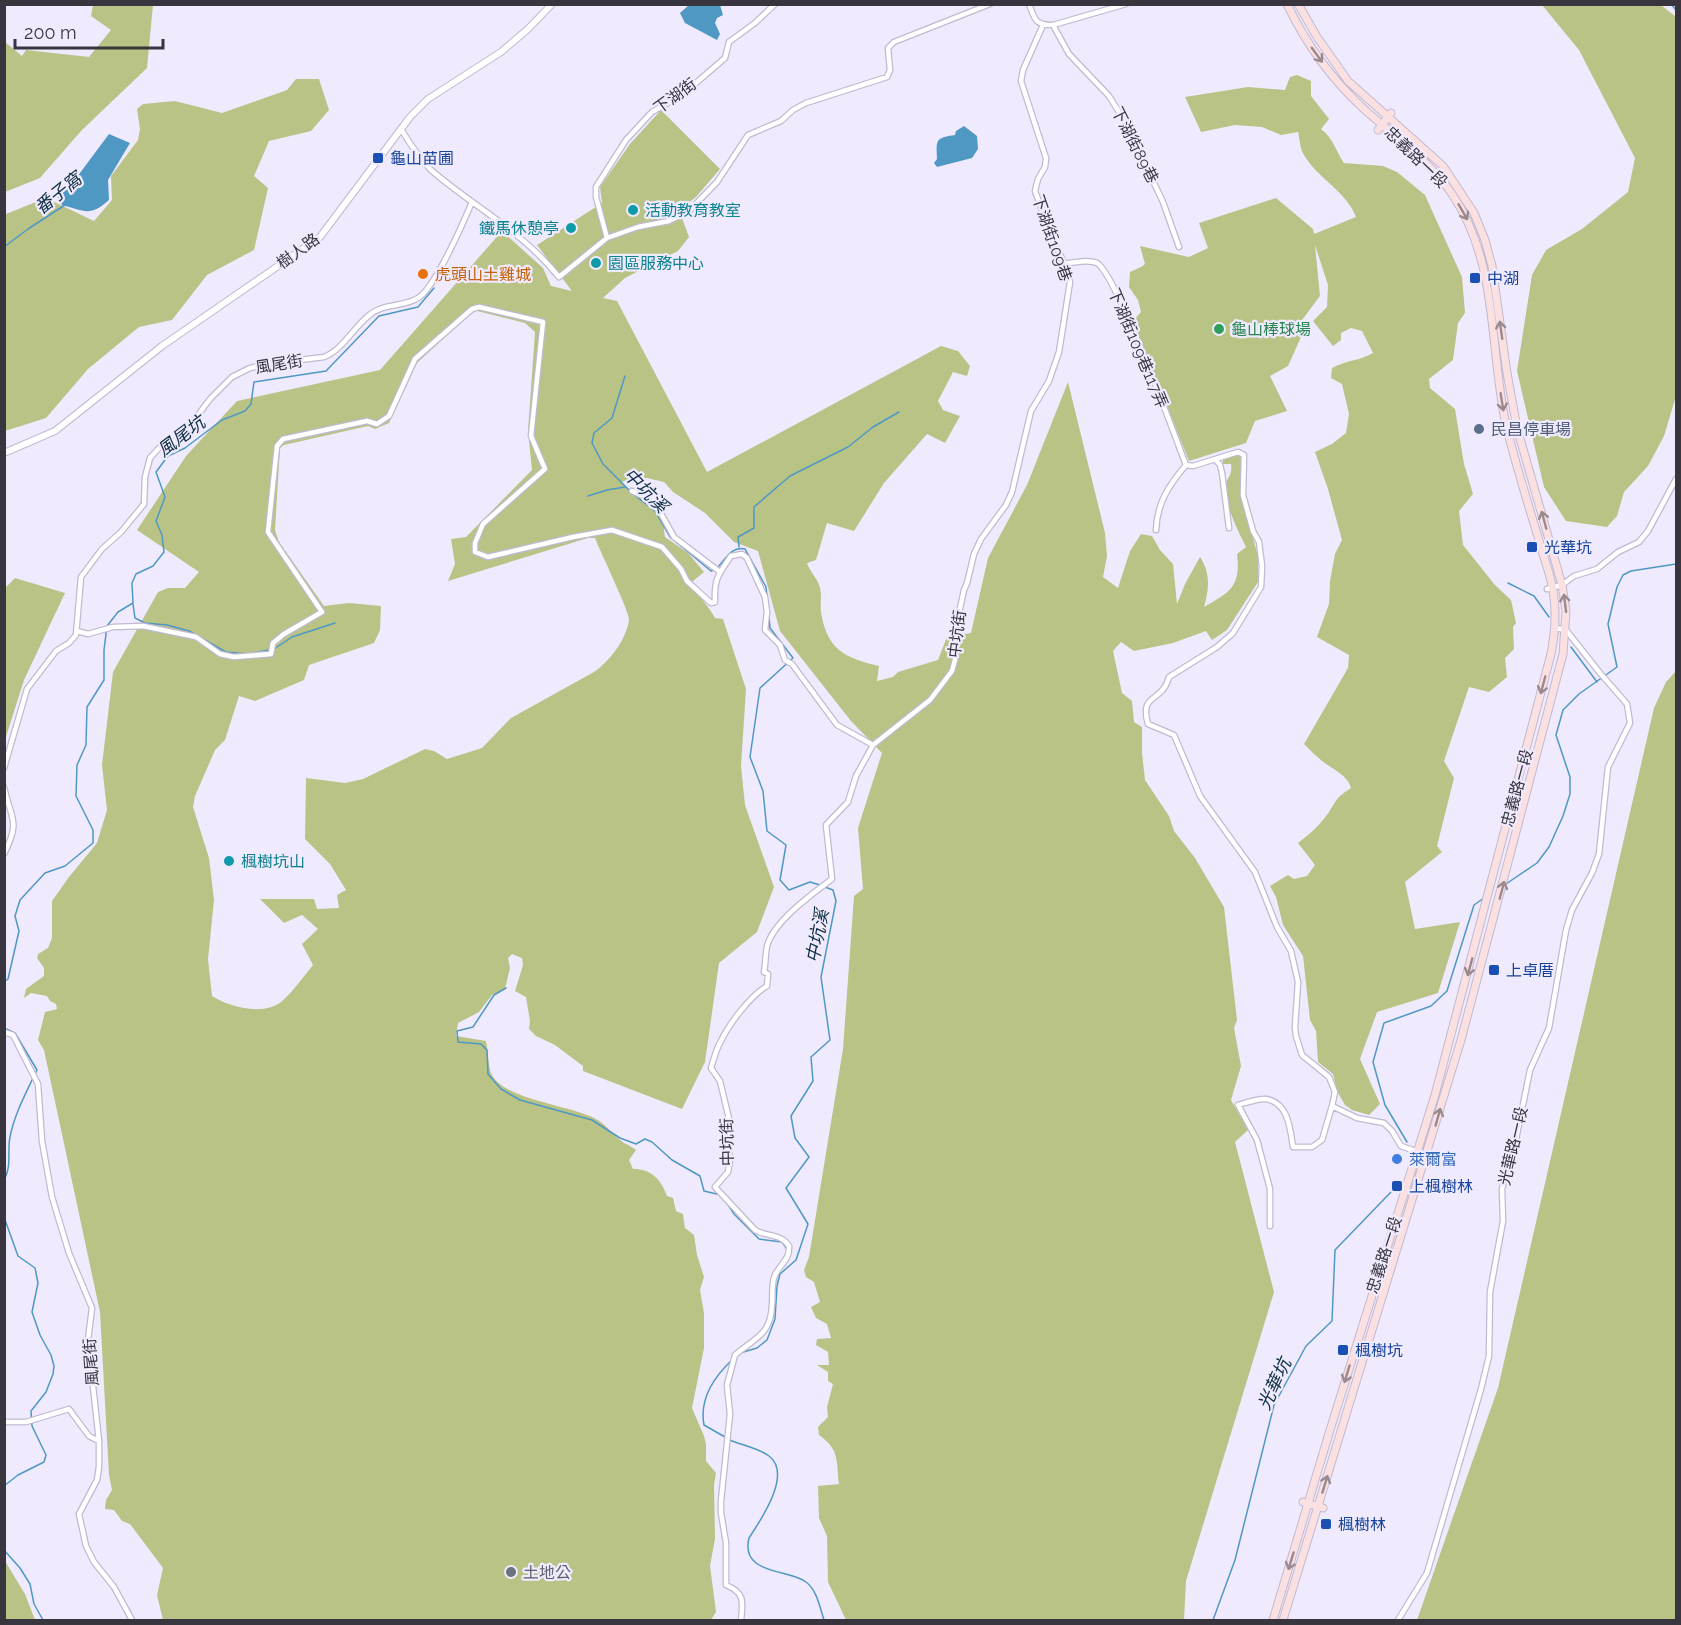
<svg xmlns="http://www.w3.org/2000/svg" width="1681" height="1625" font-family="Raleway,'Noto Sans TC',sans-serif">
	<style>
		.green { fill: #b9c386; fill-rule: evenodd }
		.water { fill: #4f98c4 }
		.lines { fill: none; stroke-linecap: round; stroke-linejoin: round }
		.stream { stroke: #4f98c4; stroke-width: 1.5 }
		.minor-casing { stroke: #c1b9d1; stroke-width: 7 }
		.tertiary-casing { stroke: #c1b9d1; stroke-width: 8 }
		.secondary-casing { stroke: #c1b9d1; stroke-width: 9 }
		.minor { stroke: #fff; stroke-width: 4.5 }
		.tertiary { stroke: #fff; stroke-width: 6 }
		.secondary { stroke: #fbe0e2; stroke-width: 7 }
		.oneway { stroke: #9a8a90 }
		.transit-dot { fill: #1a4fb4; stroke: #f0eafe; stroke-width: 2 }
		.culture-dot { fill: #0f9aa8; stroke: #f0eafe; stroke-width: 2 }
		.food-dot { fill: #e8710a; stroke: #f0eafe; stroke-width: 2 }
		.leisure-dot { fill: #2e9e5b; stroke: #f0eafe; stroke-width: 2 }
		.service-dot { fill: #5c6f8a; stroke: #f0eafe; stroke-width: 2 }
		.shop-dot { fill: #3f7fe0; stroke: #f0eafe; stroke-width: 2 }
		.worship-dot { fill: #6b7280; stroke: #f0eafe; stroke-width: 2 }
		.labels { text-anchor: middle; dominant-baseline: central; stroke-width: 4.5; stroke-linejoin: round; paint-order: stroke }
		.street-label { font-size: 16px; fill: #39353f; stroke: #f0eafe }
		.transit-label { font-size: 16px; fill: #164399; stroke: #f0eafe; text-anchor: start }
		.culture-label { font-size: 16px; fill: #0d838f; stroke: #f0eafe; text-anchor: start }
		.food-label { font-size: 16px; fill: #c56008; stroke: #f0eafe; text-anchor: start }
		.leisure-label { font-size: 16px; fill: #27864d; stroke: #f0eafe; text-anchor: start }
		.service-label { font-size: 16px; fill: #4e5e75; stroke: #f0eafe; text-anchor: start }
		.shop-label { font-size: 16px; fill: #366cbe; stroke: #f0eafe; text-anchor: start }
		.worship-label { font-size: 16px; fill: #5b616d; stroke: #f0eafe; text-anchor: start }
		.water-label { font-size: 18px; font-style: italic; fill: #0e2f42; stroke: #f0eafe }
	</style>
	<rect width="100%" height="100%" fill="#f0eafe"/>
	<!-- green -->
	<path class="green" d="M93 5H153L147 68 81 131 40 178 5 192V42L22 56 26 50 89 57 111 30 91 16Z
		M1542 5H1661L1676 17V396L1664 436 1648 466 1624 492 1617 516 1607 527 1566 521 1544 487 1517 371 1532 275 1546 250 1582 229 1628 192 1635 158 1579 50Z
		M1297 75 1311 81V96L1329 119 1321 129C1334 139 1335 150 1344 163L1383 166 1397 172 1425 195 1462 277 1465 313 1458 323 1453 360 1429 379 1430 388 1455 409 1464 464 1473 494 1459 511 1463 545 1495 585 1511 600 1516 623 1513 627 1514 649 1505 658 1507 677 1489 692 1469 687 1444 761 1454 778 1437 846 1442 852 1405 882 1415 929 1460 922 1438 993 1377 1012 1360 1059 1380 1104 1369 1115 1352 1110 1345 1105 1337 1091 1333 1074 1318 1062 1316 1031 1310 1020 1303 956 1283 925 1276 897 1270 886 1288 875 1294 879 1307 876 1315 865 1298 843C1310 834 1320 825 1329 812 1338 798 1335 799 1351 788 1348 775 1332 769 1322 761 1316 756 1310 750 1304 744L1348 668 1349 655 1317 637 1329 604 1330 581 1335 554 1342 540 1328 489 1315 452 1332 444 1346 433 1349 414 1342 384 1331 378 1332 368C1346 360 1360 361 1373 353L1362 331 1351 328 1341 333V340L1333 346 1313 321 1327 307 1328 285 1315 245 1320 296 1302 320 1301 337 1288 366 1270 376 1287 411 1255 421 1246 443 1189 461 1133 321 1141 312 1138 300 1129 287 1130 272 1141 267 1145 264 1140 246 1189 257 1208 248 1199 223 1276 198 1313 229 1314 234 1356 217C1346 191 1318 179 1304 155 1300 149 1300 140 1298 132L1281 135 1262 127 1235 125 1201 132 1185 97 1248 87 1285 90 1290 77Z
		M296 79H319L329 110 311 131 269 141 254 176 268 188 254 250 207 275 172 320 139 327 88 369 46 418 5 431 4 216 6 214 46 198 94 221 112 200 111 176 138 140 140 129 137 109 143 104 175 101 222 113 287 90Z
		M661 110 720 169 696 197 679 210 689 237 678 251 625 278 603 298 617 301 707 472 941 346 958 351 970 366 967 376 953 372 938 401 943 410 960 416 945 443 927 434 884 483 854 531 827 523 816 560 807 563C810 572 818 579 820 588 822 596 820 605 821 612 827 650 845 658 879 666L877 681 893 677 898 672 938 660 947 637 971 633 988 558 1027 485 1068 382 1105 533 1107 556 1103 577 1118 588 1130 551 1141 534 1152 536 1160 550 1173 564 1177 604 1185 584 1200 557C1211 574 1209 589 1204 607 1230 592 1241 587 1237 554L1246 547C1239 533 1224 503 1225 487 1226 478 1233 476 1231 464H1223V458L1239 454 1243 463 1241 496 1258 556V582L1227 630 1212 640 1206 631 1173 643 1134 651 1121 642 1113 651 1122 693 1132 701 1134 722 1142 727V753L1145 780 1169 816 1174 831 1195 858 1224 907 1237 1020 1234 1028 1241 1066 1231 1100 1248 1130 1235 1142 1274 1292 1186 1581 1184 1620H846L828 1582 827 1536 819 1518 818 1486 839 1484C836 1460 840 1450 819 1435L818 1427 828 1417 827 1407 833 1384 828 1381V1372L817 1365H829L828 1352 816 1345 817 1339 831 1338 827 1324 816 1318 811 1307 820 1302 814 1282 806 1277 804 1270 809 1257 843 1049 854 896 863 889 858 828 882 753 851 721 780 631 758 551 734 542 705 513 673 492 664 482 647 478 630 479 622 482C631 497 653 501 661 518 664 523 664 532 665 537L688 553 704 572 693 581C697 596 708 605 715 618L723 619 746 689 741 766 745 805 774 887 757 932 719 963 705 1062 682 1109 583 1071V1066L555 1045 536 1036 529 1029 530 1021 526 997 515 991 523 965 522 958 512 954 508 958 510 968 505 989 492 995 479 1012 458 1023 456 1036 486 1041C488 1050 488 1065 491 1073 502 1100 571 1105 596 1119 607 1125 614 1136 624 1143 629 1145 632 1147 636 1150L629 1160 633 1169C651 1169 661 1179 667 1196L673 1198 676 1211 683 1214 685 1228 694 1235 697 1255 704 1277 700 1290 704 1313V1348L692 1408 704 1436 706 1444V1461L716 1473 714 1485 715 1539 710 1566 716 1612 711 1620H163L157 1595 163 1568 130 1524 122 1521 114 1510 105 1509 106 1500 112 1490 109 1475 100 1312 44 1050 38 1040 45 1012 57 1009 56 1004 50 1001 47 996 31 993 24 998 26 989 44 976V968L37 958 38 954 48 948 52 938V901L69 877 97 843 107 810 102 765 113 672 158 592 168 588H185L199 572 137 530 186 456 237 401 380 370 502 231 543 268 551 286 572 291 537 245 602 203 600 187 630 144ZM477 311 525 323 535 332 528 431 532 470 466 537 451 539 455 564 448 581 588 538H595C600 551 629 611 629 619 627 639 609 662 594 672L511 718 482 748 447 759 434 751 425 749 363 779 345 783 306 778 305 839 330 864 346 890 337 895 339 908 317 909 314 899H260L284 923 302 915 318 929 302 944 313 965C303 977 293 992 281 1002 263 1016 229 1007 212 996L208 959 214 900 209 858 193 807 195 796 215 750 225 740 239 696 255 701 304 680 309 665 374 643 380 630 381 606 349 603 324 606 279 542 275 530 280 448 284 445 368 426 375 429 389 423 417 363 470 314Z
		M15 578 65 593 24 680 5 740V588Z
		M1676 671V1620H1417L1498 1388 1654 708 1666 682Z
		M5 1561 25 1594 35 1620H5Z"/>
	<!-- water -->
	<path class="water" d="M689 5H720L723 15 717 18 715 23 720 34 717 40 685 23 680 13Z
		M964 126 977 136 978 149 972 158 937 167 934 163 937 159C936 139 936 138 955 135L956 131Z
		M109 134 130 143 108 180 109 200C90 217 85 211 62 205L56 194 54 193 74 181Z"/>
	<g class="lines">
		<!-- stream -->
		<path class="stream" d="M1671 4 1676 10
			M4 247 28 229 65 205
			M625 376 612 418 594 433 592 443 603 464 629 490
			M633 494 655 511 670 537 711 571 714 570
			M588 496 607 490 625 487
			M739 547 738 537 754 528V507L790 476 848 447 873 427 899 412
			M718 567C726 559 731 546 745 549L766 587 767 596
			M1508 583 1534 596 1549 617
			M133 604 135 618 145 623 167 625 189 631 226 652 247 654 274 649 292 637 335 623
			M769 616 770 628 793 658 760 688 750 757 763 791 767 831 786 845 780 880 789 890 810 882 820 885
			M1571 647 1597 682
			M1506 884 1537 863 1549 847 1563 816 1570 794V777L1556 735 1563 710 1579 694 1617 667 1608 624 1617 587 1623 575 1631 571 1676 564
			M4 982 8 979 19 931 15 916 20 900 45 873 65 866 93 843V830L76 796 77 765 86 745 87 707 104 680V650L107 626 118 612 133 603 132 583 136 574 153 566 164 552 162 535 156 521 165 497 156 472 168 456 185 448 222 420 245 411 251 404 254 382 326 371 379 316 418 307 434 288
			M506 988 494 995 473 1027 457 1031 458 1042 481 1044 487 1050 488 1074 501 1089 520 1100 592 1120 620 1138 636 1144 645 1139 652 1142 672 1160 700 1176 704 1191 721 1195
			M4 1028 15 1033 37 1070 35 1074
			M1407 1142 1385 1105 1373 1062 1384 1023 1431 1006 1447 991 1474 905 1484 898
			M4 1180C12 1167 7 1151 10 1137 14 1116 24 1097 33 1078
			M727 1203 734 1214 759 1239 782 1242 787 1249
			M4 1217 18 1256 35 1268 38 1283 32 1312 40 1335 51 1355 54 1366 53 1374 46 1392 31 1411 32 1426 46 1455 44 1462 18 1475 4 1486
			M740 1353 757 1348 767 1340 775 1319 777 1286 780 1274 796 1260 808 1224 786 1188 809 1157 795 1138 791 1116 813 1081 811 1057 830 1040 821 977 836 901 833 890 825 887
			M725 1437 704 1425C699 1399 714 1377 732 1360
			M729 1440C742 1445 758 1448 769 1456 793 1474 760 1521 749 1538 740 1575 789 1569 806 1582 817 1590 820 1608 824 1620
			M4 1550 20 1568 30 1584 34 1604 43 1620
			M1213 1620 1235 1560 1274 1405 1306 1346 1332 1321 1335 1250 1391 1192 1394 1186"/>
		<!-- minor casing -->
		<g class="minor-casing">
			<path id="minor" d="M1029 4C1035 20 1035 25 1053 25L1126 4
				M1053 25 1069 54 1109 96 1124 120 1163 202 1179 247
				M401 129C410 144 419 158 431 170 475 208 521 230 559 277L607 238 638 227 669 221 689 211 717 182 748 135 781 121 793 110 806 103 887 77 890 70 888 48 894 42 990 4
				M607 238 596 197V187L626 140 652 112 682 95 725 58 729 42 755 23 775 4
				M1065 264C1074 262 1088 259 1097 263 1117 275 1174 434 1186 465
				M1216 460 1220 465 1222 473 1229 528
				M1186 465 1193 466 1238 452 1244 455 1243 495 1253 531 1259 542 1262 566 1261 587 1233 633 1217 647 1169 677C1162 704 1139 692 1148 724L1174 735 1200 796 1255 872 1277 927 1291 951 1298 982 1295 1027 1296 1036 1302 1055 1329 1077 1335 1092 1332 1106
				M632 491 643 496 659 510 674 537 720 572
				M1156 530C1157 503 1169 485 1186 465
				M1547 589 1562 585 1574 576 1597 569 1618 552 1639 542 1648 531 1676 479
				M77 631 88 634 113 627 143 626 196 637 220 654 234 657 271 654 273 643 284 634 322 612 268 532 277 446 283 439 367 421 377 424 389 416 415 359 472 309 479 307 543 322 531 436 545 469 483 524 475 543V552L488 557 573 537 612 530 662 547 681 569 687 581 711 603 715 602C714 579 718 575 731 556L742 554 747 558 765 597 767 612 765 630 780 645 785 660 792 664 837 725 873 745
				M4 768 27 689 56 651 69 643 76 635 81 577 102 549 121 532 144 504 145 477 150 458 159 448 180 439 210 399 232 377 250 368 267 364 324 357C342 350 352 330 367 317 383 302 402 308 418 298 435 288 464 221 472 202
				M4 787C11 820 21 820 4 854
				M4 1032 13 1035 38 1084 42 1141 52 1197 69 1253 92 1308 88 1340 99 1441V1467L97 1480 79 1514 86 1546 94 1562 114 1587 132 1620
				M1270 1226V1189L1257 1140 1238 1105C1246 1103 1258 1098 1266 1099 1289 1103 1290 1129 1293 1147H1312L1322 1140 1332 1106 1357 1118 1384 1123 1392 1131 1401 1146 1433 1157
				M4 1422H26L69 1409 89 1436 99 1441
				M741 1620C743 1601 745 1593 726 1585V1543L721 1513V1501L730 1414 727 1385 735 1355C756 1337 771 1335 772 1304 773 1295 771 1284 775 1275 780 1264 790 1260 789 1246 781 1233 766 1237 755 1230L715 1187 728 1172 730 1161 727 1137 730 1123 720 1081 711 1068C714 1059 716 1049 721 1041 729 1024 751 995 767 986L768 974 764 972C766 963 765 951 768 943 777 919 812 894 832 879L826 825 848 802 856 776 873 745 930 700 952 671 955 660 954 636 964 590 967 583 974 554 981 539 1006 505 1012 492 1031 411 1049 381 1059 352 1070 282 1065 264 1054 243 1035 191 1038 179 1045 167 1046 158 1021 81 1023 70 1043 25
				M1398 1620 1427 1573 1481 1389 1489 1356 1490 1292 1503 1221 1502 1189 1516 1139 1530 1070 1549 1028 1566 930 1572 910 1592 873 1599 854 1608 767 1630 723 1627 704 1600 673 1566 630 1555 628"/>
		</g>
		<!-- tertiary casing -->
		<g class="tertiary-casing">
			<path id="tertiary" d="M4 453 55 431 162 346 320 237 410 117 428 99 501 52 528 29 552 4"/>
		</g>
		<!-- secondary casing -->
		<g class="secondary-casing">
			<path id="secondary" d="M1378 130 1391 113
				M1303 1502 1323 1508
				M1273 1620 1330 1430 1435 1095 1551 654C1555 633 1557 612 1553 591 1551 576 1545 562 1541 547 1529 507 1516 466 1506 425 1489 347 1499 263 1452 194 1429 160 1395 137 1365 110 1332 80 1306 44 1287 4
				M1283 1620 1461 1040 1563 654 1566 611 1562 585 1517 428 1507 373 1492 266 1485 240 1474 213 1443 166 1348 81 1317 37 1298 4"/>
		</g>
		<!-- minor -->
		<use href="#minor" class="minor"/>
		<!-- tertiary -->
		<use href="#tertiary" class="tertiary"/>
		<!-- secondary -->
		<use href="#secondary" class="secondary"/>
	</g>
	<!-- one-way arrows -->
	<defs><path id="oneway-shaft" d="M-6 0H5M1.5-3L5.5 0L1.5 3" fill="none" stroke-width="1.6" stroke-linecap="round" stroke-linejoin="round" transform="scale(1.5)"/></defs>
	<g class="oneway">
		<use href="#oneway-shaft" transform="translate(1317 55) rotate(54)"/>
		<use href="#oneway-shaft" transform="translate(1463 212) rotate(60)"/>
		<use href="#oneway-shaft" transform="translate(1501 330) rotate(-98)"/>
		<use href="#oneway-shaft" transform="translate(1502 402) rotate(81)"/>
		<use href="#oneway-shaft" transform="translate(1544 520) rotate(-105)"/>
		<use href="#oneway-shaft" transform="translate(1565 603) rotate(-97)"/>
		<use href="#oneway-shaft" transform="translate(1543 685) rotate(105)"/>
		<use href="#oneway-shaft" transform="translate(1502 890) rotate(-75)"/>
		<use href="#oneway-shaft" transform="translate(1470 967) rotate(105)"/>
		<use href="#oneway-shaft" transform="translate(1438 1117) rotate(-74)"/>
		<use href="#oneway-shaft" transform="translate(1347 1374) rotate(107)"/>
		<use href="#oneway-shaft" transform="translate(1325 1484) rotate(-73)"/>
		<use href="#oneway-shaft" transform="translate(1291 1561) rotate(107)"/>
	</g>
	<!-- markers -->
	<g class="transit-dot">
		<rect x="372" y="152" width="12" height="12" rx="3"/>
		<rect x="1469" y="272" width="12" height="12" rx="3"/>
		<rect x="1526" y="541" width="12" height="12" rx="3"/>
		<rect x="1488" y="964" width="12" height="12" rx="3"/>
		<rect x="1391" y="1180" width="12" height="12" rx="3"/>
		<rect x="1337" y="1344" width="12" height="12" rx="3"/>
		<rect x="1320" y="1518" width="12" height="12" rx="3"/>
	</g>
	<g class="culture-dot">
		<circle cx="633" cy="210" r="6"/>
		<circle cx="571" cy="228" r="6"/>
		<circle cx="596" cy="263" r="6"/>
		<circle cx="229" cy="861" r="6"/>
	</g>
	<circle class="food-dot" cx="423" cy="274" r="6"/>
	<circle class="leisure-dot" cx="1219" cy="329" r="6"/>
	<circle class="service-dot" cx="1479" cy="429" r="6"/>
	<circle class="shop-dot" cx="1397" cy="1159" r="6"/>
	<circle class="worship-dot" cx="511" cy="1572" r="6"/>
	<g class="labels">
		<!-- street labels -->
		<g class="street-label">
			<text transform="translate(675 96) rotate(-36)">下湖街</text>
			<text transform="translate(1135 145) rotate(63)">下湖街89巷</text>
			<text transform="translate(1416 157) rotate(44)">忠義路一段</text>
			<text transform="translate(1052 238) rotate(71)">下湖街109巷</text>
			<text transform="translate(298 251) rotate(-36)">樹人路</text>
			<text transform="translate(1138 348) rotate(67)">下湖街109巷117弄</text>
			<text transform="translate(279 364) rotate(-9)">風尾街</text>
			<text transform="translate(957 634) rotate(-83)">中坑街</text>
			<text transform="translate(1517 788) rotate(-75)">忠義路一段</text>
			<text transform="translate(727 1142) rotate(-91)">中坑街</text>
			<text transform="translate(1513 1146) rotate(-77)">光華路一段</text>
			<text transform="translate(1384 1255) rotate(-72)">忠義路一段</text>
			<text transform="translate(91 1362) rotate(-94)">風尾街</text>
		</g>
		<!-- transit labels -->
		<g class="transit-label">
			<text x="390" y="158">龜山苗圃</text>
			<text x="1487" y="278">中湖</text>
			<text x="1544" y="547">光華坑</text>
			<text x="1506" y="970">上卓厝</text>
			<text x="1409" y="1186">上楓樹林</text>
			<text x="1355" y="1350">楓樹坑</text>
			<text x="1338" y="1524">楓樹林</text>
		</g>
		<!-- culture labels -->
		<g class="culture-label">
			<text x="645" y="210">活動教育教室</text>
			<text x="559" y="228" text-anchor="end">鐵馬休憩亭</text>
			<text x="608" y="263">園區服務中心</text>
			<text x="241" y="861">楓樹坑山</text>
		</g>
		<!-- food labels -->
		<g class="food-label">
			<text x="435" y="274">虎頭山土雞城</text>
		</g>
		<!-- leisure labels -->
		<g class="leisure-label">
			<text x="1231" y="329">龜山棒球場</text>
		</g>
		<!-- service labels -->
		<g class="service-label">
			<text x="1491" y="429">民昌停車場</text>
		</g>
		<!-- shop labels -->
		<g class="shop-label">
			<text x="1409" y="1159">萊爾富</text>
		</g>
		<!-- worship labels -->
		<g class="worship-label">
			<text x="523" y="1572">土地公</text>
		</g>
		<!-- water labels -->
		<g class="water-label">
			<text transform="translate(58 193) rotate(-39)">番子窩</text>
			<text transform="translate(181 436) rotate(-37)">風尾坑</text>
			<text transform="translate(646 490) rotate(45)">中坑溪</text>
			<text transform="translate(817 936) rotate(-79)">中坑溪</text>
			<text transform="translate(1274 1384) rotate(-65)">光華坑</text>
		</g>
	</g>
	<!-- border -->
	<rect width="1681" height="1625" fill="none" stroke="#39353f" stroke-width="12"/>
	<!-- scale -->
	<path d="M15 39v9h148v-9" fill="none" stroke="#39353f" stroke-width="3"/>
	<text x="24" y="39" font-size="18" fill="#39353f" stroke="#f0eafe" stroke-width="4.5" paint-order="stroke">200 m</text>
</svg>
